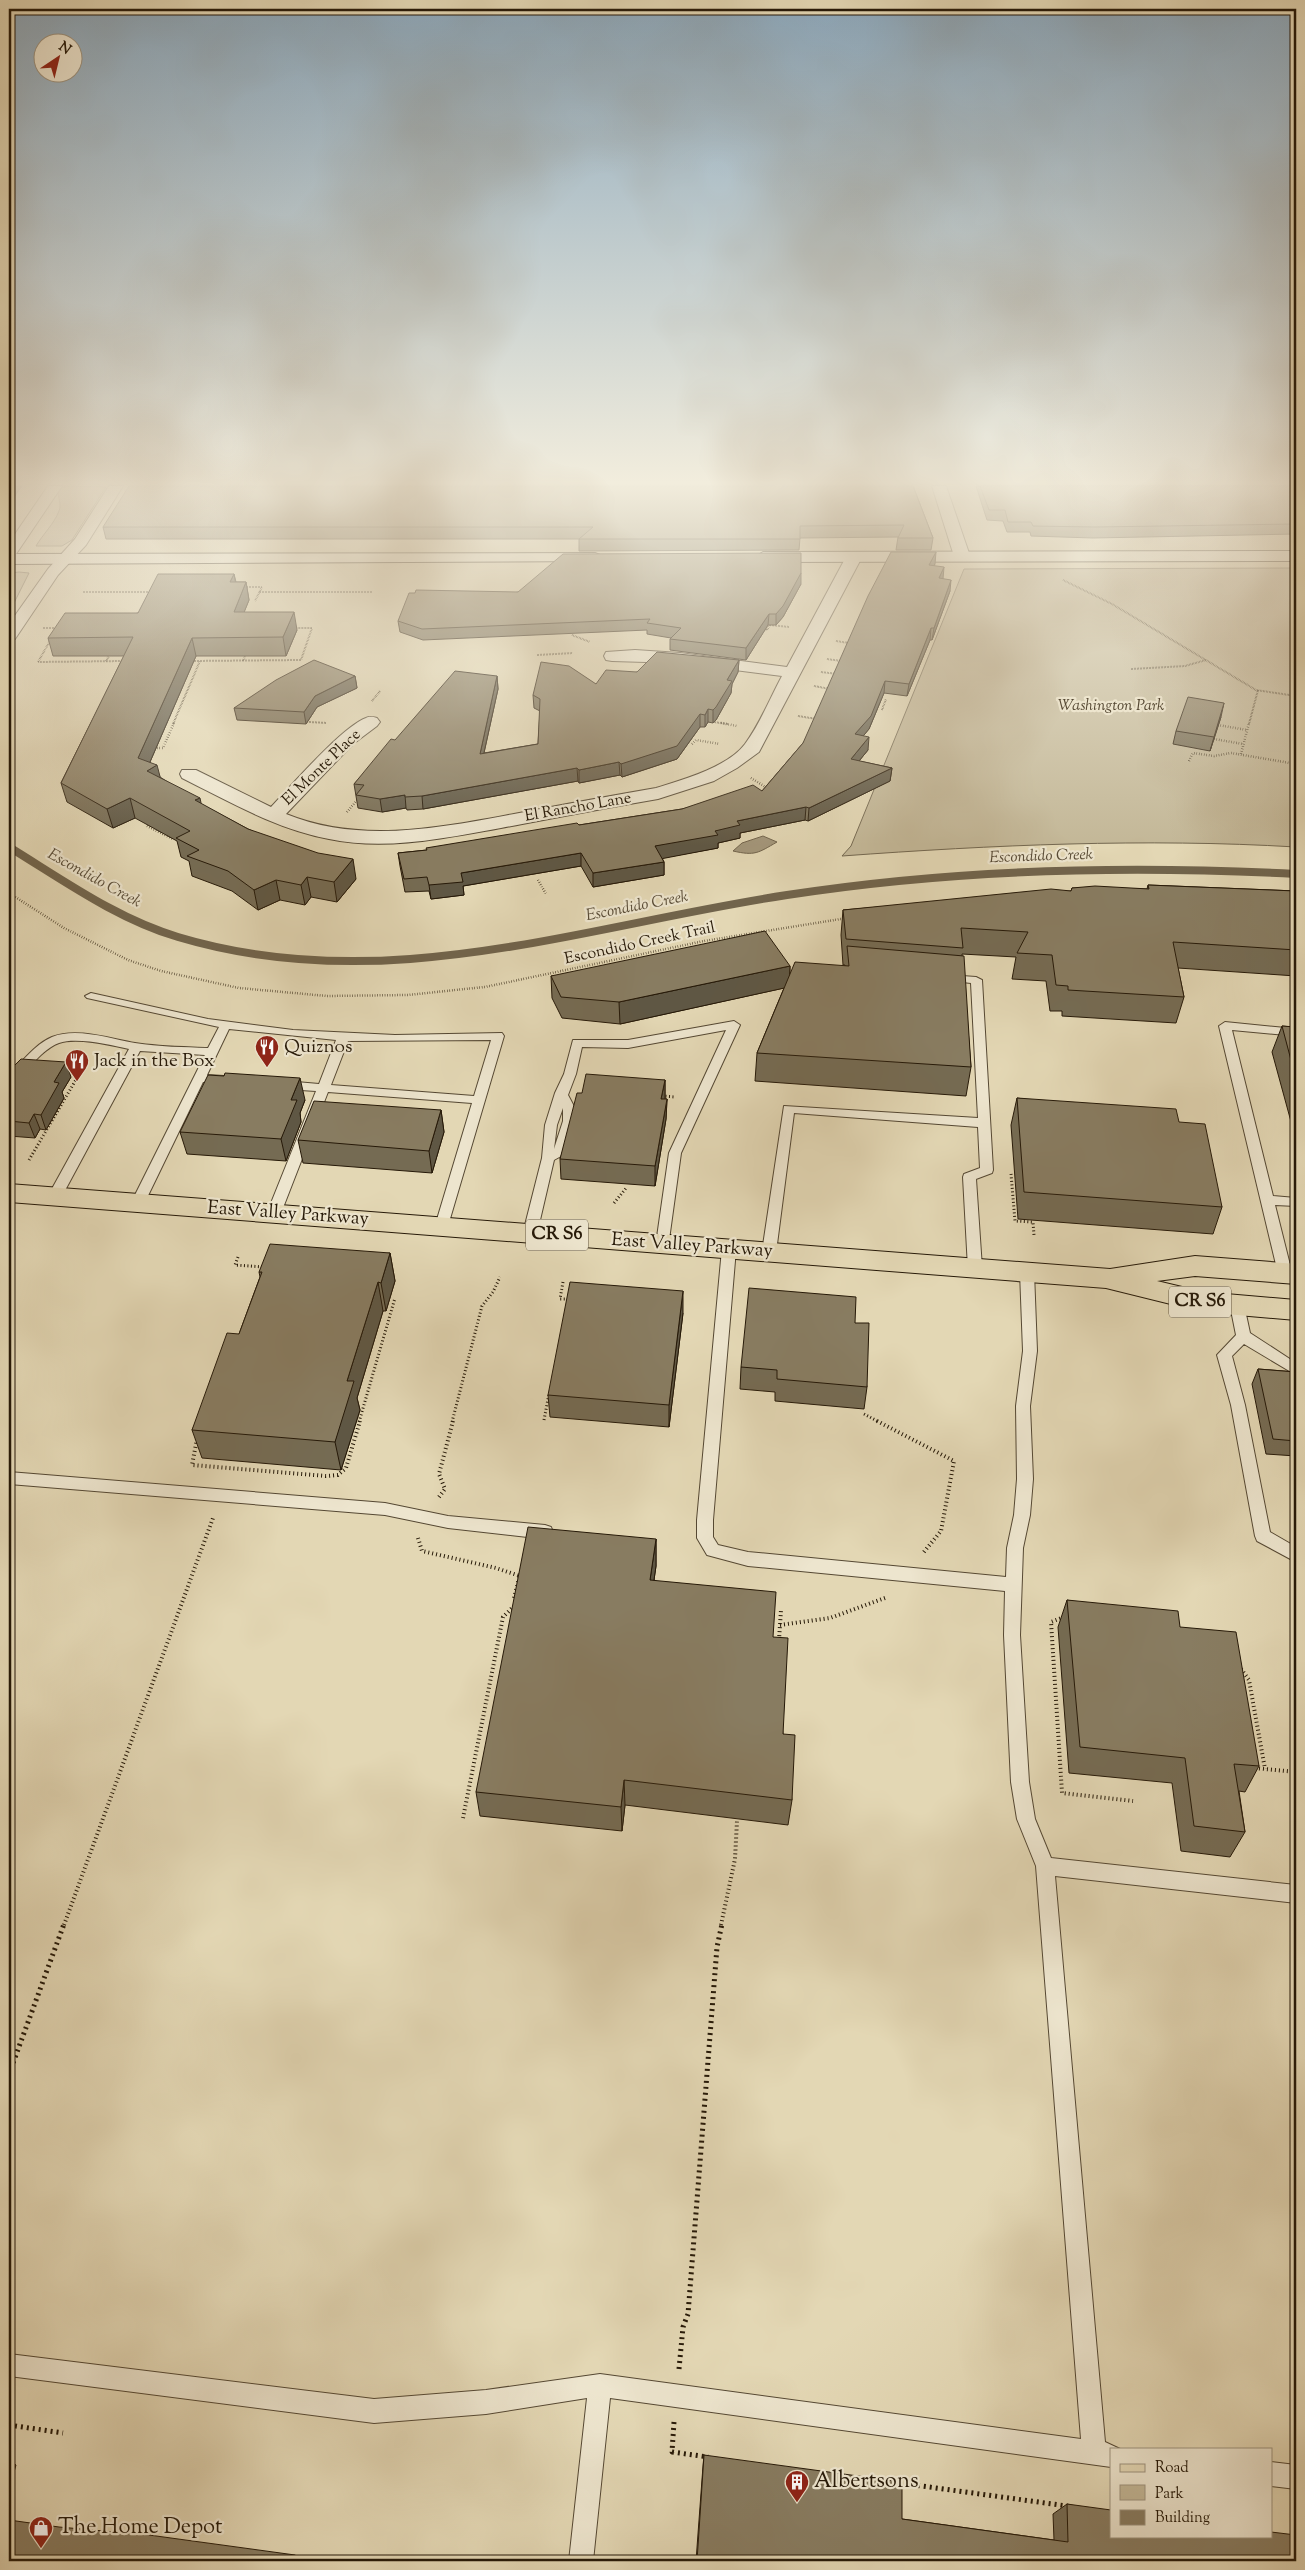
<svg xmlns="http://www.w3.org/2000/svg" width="1305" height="2570" font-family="'Sorts Mill Goudy',serif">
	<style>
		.green { fill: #c3b797; stroke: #746850 }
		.water { fill: #a3967a; stroke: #71644c }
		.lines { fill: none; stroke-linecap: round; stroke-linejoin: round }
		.stream { stroke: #71644c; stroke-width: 8 }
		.service-casing { stroke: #554833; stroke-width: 2 }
		.minor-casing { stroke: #554833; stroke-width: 2 }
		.tertiary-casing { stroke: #554833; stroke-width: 2 }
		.secondary-casing { stroke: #261908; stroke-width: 2 }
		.primary-casing { stroke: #261908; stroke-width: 2 }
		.path-far4 { stroke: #261908; stroke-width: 2; stroke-dasharray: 0.5 1; stroke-linecap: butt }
		.path-far3 { stroke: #261908; stroke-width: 2.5; stroke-dasharray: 0.5 2; stroke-linecap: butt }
		.path-far2 { stroke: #261908; stroke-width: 3; stroke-dasharray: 1 2.5; stroke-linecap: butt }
		.path-far1 { stroke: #261908; stroke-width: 4; stroke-dasharray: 1 3; stroke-linecap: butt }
		.path { stroke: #261908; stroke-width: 5; stroke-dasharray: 2 4; stroke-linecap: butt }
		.service { fill: #ede5ce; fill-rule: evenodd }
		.minor { fill: #ede5ce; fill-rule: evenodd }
		.tertiary { fill: #ede5ce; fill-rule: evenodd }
		.secondary { fill: #ede5ce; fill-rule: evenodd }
		.primary { fill: #e3d7b4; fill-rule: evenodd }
		.wall { fill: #756b53; stroke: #261908 }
		.shaded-wall { fill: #5f5744; stroke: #261908 }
		.building { fill: #887c61; stroke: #261908 }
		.labels { text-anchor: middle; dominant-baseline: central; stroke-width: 4.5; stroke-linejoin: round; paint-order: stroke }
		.far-park-label { font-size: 16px; font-style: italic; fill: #554833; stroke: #ede5ce }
		.far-street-label { font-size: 16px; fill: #261908; stroke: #ede5ce }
		.far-water-label { font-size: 16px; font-style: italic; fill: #584b36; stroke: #ede5ce }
		.shield { fill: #ede5ce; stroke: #625643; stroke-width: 1 }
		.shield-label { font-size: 18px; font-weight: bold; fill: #261908 }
		.poi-label { font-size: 19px; fill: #261908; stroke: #ede5ce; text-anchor: start }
		.street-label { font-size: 19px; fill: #261908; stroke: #ede5ce }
		.near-poi-label { font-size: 22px; fill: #261908; stroke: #ede5ce; text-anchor: start }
	</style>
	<rect width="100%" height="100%" fill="#e3d7b4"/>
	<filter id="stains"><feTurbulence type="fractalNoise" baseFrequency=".004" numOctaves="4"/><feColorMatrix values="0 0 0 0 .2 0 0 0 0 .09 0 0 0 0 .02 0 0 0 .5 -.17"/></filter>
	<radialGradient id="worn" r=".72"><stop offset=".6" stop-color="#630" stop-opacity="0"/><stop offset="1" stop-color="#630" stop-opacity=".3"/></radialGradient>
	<!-- green -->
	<path class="green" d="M64 486 106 487 72 540 62 546H36C43 534 54 524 59 511 63 501 53 493 64 486Z
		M1296 568V847C1145 838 993 845 842 856L851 846 964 569Z
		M19 572 29 573 9 613V573Z"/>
	<!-- water -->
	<path class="water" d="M763 836 777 842C758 853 755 856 733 851L742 843Z"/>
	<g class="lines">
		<!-- stream -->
		<path class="stream" d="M9 847C63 880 117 919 178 937 385 999 582 926 787 895 955 869 1126 865 1296 874"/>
		<!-- service casing -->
		<g class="service-casing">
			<path id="service" d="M948 975 976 977 982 980 993 1170 992 1173 976 1179 982 1268 980 1271H970L968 1268 963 1177 964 1174 980 1168 978 1127 794 1113 776 1252 774 1255H764L762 1252 784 1106 978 1118 971 983 944 980 942 978Z
				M91 993 208 1019 293 1030 395 1035 502 1033 504 1036 447 1229H437L435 1226 472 1103 328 1092 281 1213 274 1218 269 1216 267 1213 316 1091 285 1089 279 1085 285 1081 319 1084 336 1040 229 1029 207 1075 224 1076 230 1080 224 1084 203 1082 143 1206 138 1207 131 1203 205 1055 140 1051 62 1196 60 1199H50L48 1196 129 1049C111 1045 77 1037 59 1043 42 1049 26 1072 13 1085L9 1086V1075C21 1063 35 1044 52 1037 77 1027 110 1039 135 1043 159 1047 184 1047 208 1048L219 1027 87 998 85 996ZM491 1040 474 1096 331 1085 348 1041Z
				M734 1021 740 1025 681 1153 668 1247 663 1249 656 1244 669 1153 726 1030 628 1048 582 1047 576 1074 568 1095 576 1110 575 1121 569 1146 563 1155 554 1160 537 1233 535 1236H525L523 1233 542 1158 545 1125 555 1093 564 1074 573 1040H628ZM563 1108V1121L554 1149 557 1125Z
				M1225 1022 1296 1029V1036L1232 1030 1273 1196 1296 1198V1206L1275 1205 1292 1273 1285 1278 1278 1273 1219 1026Z
				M729 1244 736 1249 713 1520V1537L718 1545 748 1552 1006 1577 1007 1548 1014 1515 1017 1479 1016 1406 1023 1351 1020 1272 1022 1269H1032L1034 1272 1037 1351 1030 1406 1033 1479 1030 1515 1023 1548 1020 1635 1029 1782 1035 1819 1051 1858 1296 1885V1903L1055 1876 1105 2442 1120 2449H1111V2467L610 2398 593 2561H569L587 2398 486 2414 374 2423 9 2376V2354L374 2399 486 2390 600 2374 1081 2439 1036 1866 1017 1819 1011 1782 1004 1635 1005 1591 748 1566 707 1555 697 1538V1520L722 1249Z
				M1237 1300 1244 1305 1250 1333 1296 1363V1375L1244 1344 1232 1356 1245 1405 1270 1532 1296 1547V1562L1257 1541 1255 1536 1231 1405 1217 1355 1236 1335 1230 1305Z
				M9 1472 385 1503 448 1516 545 1525 551 1527 553 1532 551 1537 545 1539 448 1528 385 1515 9 1484Z
				M1271 2462 1296 2465V2489L1271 2486Z"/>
		</g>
		<!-- minor casing -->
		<g class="minor-casing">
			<path id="minor" d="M932 486H946L970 556 967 559H957L954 556Z
				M854 552 862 557 759 752 737 768 714 781 658 799C606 808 554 818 501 828 445 838 386 851 329 839 276 829 230 802 182 778L180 774 182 770H196L271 807C291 786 342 727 366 718 370 716 373 717 377 718L380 722 377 726 353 744 286 814C360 844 438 828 514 814 561 805 609 796 656 788 682 780 728 767 745 744 760 724 770 698 782 676L680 663 612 661 606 660 604 656 606 652 635 650 680 653 787 667 846 557Z"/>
		</g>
		<!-- tertiary casing -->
		<g class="tertiary-casing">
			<path id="tertiary" d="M48 486H62L14 557 9 559V543Z
				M109 486H123L86 545 58 575 15 639 9 640V624L48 569 75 539Z"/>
		</g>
		<!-- secondary casing -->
		<g class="secondary-casing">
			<path id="secondary" d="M1296 551V561L763 562 755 557 763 552Z
				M595 553 600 555 603 558 600 561 9 564V554Z"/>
		</g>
		<!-- primary casing -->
		<g class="primary-casing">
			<path id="primary" d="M9 1184 1110 1269 1195 1256 1296 1264V1284L1195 1276 1157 1281 1203 1292 1296 1300V1320L1203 1312 1106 1288 9 1202Z"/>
		</g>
		<!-- path-far4 -->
		<path class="path-far4" d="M1063 580 1112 604 1256 690 1296 696
			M243 587H262L255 601
			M83 592H152
			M259 592H373
			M43 628H57
			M763 629 767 630 770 625 789 627
			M572 635 590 642
			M51 639 38 662 124 661
			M836 641 849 643
			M537 655 573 653
			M827 659 841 661
			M106 661 109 656
			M191 661 301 660 312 628H293
			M243 661 245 656
			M1131 669 1185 666 1206 660
			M821 672 837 674
			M814 686 830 689
			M372 701 380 691
			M882 710 886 699
			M798 716 817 719
			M309 722 327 723
			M714 722 728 724
			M173 724 200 661
			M1249 724 1258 690"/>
		<!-- path-far3 -->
		<path class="path-far3" d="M721 723 737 726
			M1218 725 1247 730
			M1214 739 1243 744
			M692 744 696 740 720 744
			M152 748H163L174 723
			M1241 754 1249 723
			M1189 761 1193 753 1214 756 1231 753 1296 764
			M751 778 767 788
			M347 812 359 798
			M147 826 173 839
			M538 880 546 894
			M9 893 64 928 128 960 161 971 239 988 327 996 407 995 485 987 704 941 847 918"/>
		<!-- path-far2 -->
		<path class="path-far2" d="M662 1096 675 1097
			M29 1160 84 1066
			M1011 1174 1015 1221 1033 1222 1034 1235
			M614 1203 627 1187
			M238 1257 235 1265 264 1267
			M563 1282 560 1299H570
			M864 1414 879 1422
			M544 1420 549 1394
			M359 1422 395 1298
			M452 1422 482 1306 493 1292 500 1277"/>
		<!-- path-far1 -->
		<path class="path-far1" d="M877 1421 954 1461 941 1531 923 1553
			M197 1439 192 1465 326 1476 338 1475 346 1468 360 1421
			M439 1497 445 1489 439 1474 453 1421
			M418 1538 422 1551 496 1568 520 1576
			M514 1598 519 1578
			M1064 1617 1051 1622 1062 1793 1133 1801
			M780 1625 830 1618 885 1598
			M779 1640 781 1610
			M1241 1669 1249 1680 1265 1769
			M1255 1768 1296 1772
			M463 1818 503 1617 513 1607
			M64 1925 213 1518
			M721 1925 735 1859 737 1821"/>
		<!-- path -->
		<path class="path" d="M9 2074 64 1924
			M679 2369 683 2327 688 2314 717 1947 722 1924
			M674 2422 672 2452 708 2457
			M9 2425 63 2433
			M900 2483 1067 2506"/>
		<!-- service -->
		<use href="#service" class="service"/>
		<!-- minor -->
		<use href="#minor" class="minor"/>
		<!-- tertiary -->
		<use href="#tertiary" class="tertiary"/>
		<!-- secondary -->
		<use href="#secondary" class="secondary"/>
		<!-- primary -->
		<use href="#primary" class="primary"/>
	</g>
	<!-- wall -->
	<path class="wall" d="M913 486 933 538 931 550H896L898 537 800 538 799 550 579 551V539H580H106L103 527Z
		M976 486H1296V534L1093 538 1031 536 1030 532H1007L1003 521 987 520Z
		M935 564 933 566 943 579 950 591 932 640H930L907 696 884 693 869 729 863 736 868 750 859 761 892 768 890 781 808 821 805 820 740 833V838L718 843V848L662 858 664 862V875L593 887 581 866 463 886 464 895 431 899 429 891 405 892 400 866 398 853 427 850 579 825 682 809 762 791 803 743Z
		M234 574 236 582H246L249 600 244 612 297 630 286 656H196L150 762 160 777 201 804 248 829 356 879 337 902 311 897 305 905 280 900 258 910 232 891 192 876 189 861 181 857 177 841 135 818 113 828 67 802 61 783 124 656H53L48 638 138 613Z
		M801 584 783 617 776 625H768L746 660 670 650V639L671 638 647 634V630L423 640 400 632 398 621 518 592Z
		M739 660 738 672 732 684 731 693 716 720 713 723 708 722 705 727H700L677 759 622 777 620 775 579 783 578 781 423 809 407 810 406 808 382 812 358 808 354 784 395 740 497 676 498 689 484 753 538 744 540 711 534 708 533 695 596 684 637 672Z
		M355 676 357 688 317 707 306 724 237 720 234 708Z
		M1221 717 1210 751 1173 744 1176 731Z
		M1148 885 1296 891V976L1178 968 1184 997 1176 1023 1062 1016V1011H1050L1046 981 1012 979 1016 957 962 954 971 1067 966 1096 755 1081 757 1053 784 988 620 1024 562 1018 552 998 551 976 790 966V975L845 966V965H843L841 935 843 910 1071 891 1072 888 1147 889Z
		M1296 1014V1140L1272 1052 1282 1026 1292 1027Z
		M9 1071 71 1077 62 1092 64 1098 46 1130 40 1129 35 1138 9 1136Z
		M665 1080V1099H667L666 1119 655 1186 561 1179 560 1159 582 1093Z
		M1017 1098 1179 1122 1222 1207 1213 1234 1018 1219 1011 1125Z
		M305 1100 300 1113 301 1122 286 1161 187 1154 180 1132Z
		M441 1110 444 1132 432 1173 303 1163 298 1140Z
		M390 1253 395 1281 386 1311H383L357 1398 360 1410 341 1470 202 1458 192 1430 239 1334 260 1277 259 1272Z
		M683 1313 669 1427 550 1417 548 1395Z
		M855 1323 867 1387 864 1409 775 1401V1392L740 1389 741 1367Z
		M1258 1369 1296 1372V1456L1266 1454 1252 1384Z
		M656 1539V1566L654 1580 773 1637 783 1734 792 1800 788 1825 625 1805 622 1831 480 1816 476 1792Z
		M1067 1600 1180 1627 1259 1766 1245 1792 1239 1791 1245 1832 1230 1857 1181 1851 1172 1783 1069 1773 1058 1627Z
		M704 2455 902 2519 1054 2540 1053 2514 1067 2504 1296 2561H696L703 2466Z"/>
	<!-- shaded-wall -->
	<path class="shaded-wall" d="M9 486H22L9 504Z
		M936 552 935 564 927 577 929 565Z
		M944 567 943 579 939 578Z
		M801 573V584L783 617 776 625V614Z
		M234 574 237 591 230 582Z
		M951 580 950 591 932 640 934 628Z
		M246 582 249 600 237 630 234 612Z
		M294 612 297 630 286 656 283 637Z
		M769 614 768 625 746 660V648Z
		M931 628 930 640 907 696 909 684Z
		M192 638 196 656 143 778 138 758Z
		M739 660 738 672 732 684 731 693 716 720 713 723V710L727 680Z
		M355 676 357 688 317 707 306 724 304 712 315 696Z
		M497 676 498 689 481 766 480 754Z
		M885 681 884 693 869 729 854 747 855 734Z
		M1224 703 1221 717 1210 751 1214 737Z
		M708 709V722L705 727V715Z
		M700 714V727L677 759 622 777 621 764Z
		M869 737 868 750 850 772 851 759Z
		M619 762 620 775 579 783V770Z
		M157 765 162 784 147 771Z
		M577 768 578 781 423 809 422 796Z
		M892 768 890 781 808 821 809 808Z
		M405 795 406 808 382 812 380 799Z
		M130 798 135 818 113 828 107 809Z
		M200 798 204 817 195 800Z
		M806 807 805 820 740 833V838L718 843V848L655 860V846L715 831 737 821Z
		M581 853V866L463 886 464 895 431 899 429 885 461 873Z
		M353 859 356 879 337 902 334 882Z
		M664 862V875L593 887V873Z
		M307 877 311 897 305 905 301 885Z
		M276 880 280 900 258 910 254 890Z
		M790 966 789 987 620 1024 619 1002Z
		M66 1062 71 1077 62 1092 64 1098 46 1130 41 1115 54 1082Z
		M300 1078 305 1100 300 1113 301 1122 286 1161 281 1139 291 1100Z
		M665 1080V1100L661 1099Z
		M667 1099 666 1119 655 1186V1166Z
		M441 1110 444 1132 432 1173 429 1151Z
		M34 1114 40 1129 35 1138 29 1123Z
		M390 1253 395 1281 386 1311 381 1283Z
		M378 1282 383 1311 357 1398 360 1410 341 1470 335 1442 347 1381Z
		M683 1291V1313L669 1427V1405Z
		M656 1539V1566L650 1607V1580Z
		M624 1780 625 1805 622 1831 621 1807Z
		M9 2460 16 2465 9 2490Z
		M295 2555 304 2561H294Z"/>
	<!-- building -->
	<path class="building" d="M129 486H913L933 538H898L904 525 800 526V539H579L593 527H103Z
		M980 486H1296V524L1095 527 1033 526 1031 522H1008L1005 510H989Z
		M891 552H936L929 565 944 567 939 578 951 580 934 628H931L909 684 885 681 871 716 855 734 869 737 851 759 892 768 809 808 806 807 737 821 740 825 715 831 718 835 655 846 664 862 593 873 581 853 461 873 463 882 429 885 427 877 404 879 398 853 427 850 426 848 577 823 579 825 682 809 753 785 762 791 803 743 868 596Z
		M801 553V573L783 606 776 614H769L746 648 670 639 681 628 647 623 650 619 422 629 398 621 409 593H415L416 590 518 592 563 554Z
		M158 574H234L230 582H246L234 612H294L283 637 192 638 138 758 157 765 147 771 200 798 195 800 248 829 318 853 353 859 334 882 307 877 301 885 276 880 254 890 228 871 187 856 199 850 176 838 190 831 130 798 107 809 61 783 133 637 48 638 65 613H138Z
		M657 652 739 660 727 680 732 681 716 707 713 710 708 709 705 715 700 714 677 746 621 764 619 762 579 770 577 768 422 796 405 797V795L380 799 356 795 364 785 354 784 391 739 395 740 455 671 497 676 480 754 538 744 540 699 533 695 541 662 569 666 596 684 606 670 637 672Z
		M314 660 355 676 315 696 304 712 234 708 276 680Z
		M1188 697 1224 703 1214 737 1176 731Z
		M1148 885 1296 891V950L1173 942 1184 997 1068 990V986L1056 985 1052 955 1017 953 1028 932 961 928 963 948 846 939 843 910 1051 889 1071 891 1072 888 1095 886 1149 889Z
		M765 931 790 966 619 1002 561 997 551 976Z
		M847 946 964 956 971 1067 757 1053 795 962 849 966Z
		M1282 1026 1296 1027V1079Z
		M21 1059 66 1062 54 1082 59 1083 41 1115 34 1114 29 1123 9 1121V1071Z
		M225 1073 300 1078 291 1100H297L281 1139 180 1132 208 1075 224 1076Z
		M586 1074 665 1080 661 1099H667L655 1166 560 1159 577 1093H582Z
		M1017 1098 1176 1109 1179 1122 1205 1124 1222 1207 1024 1192Z
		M314 1101 441 1110 429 1151 298 1140Z
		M270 1244 390 1253 381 1283 378 1282 347 1381H354L335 1442 192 1430 227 1333 239 1334 262 1272H259Z
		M570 1282 683 1291 669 1405 548 1395Z
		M749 1288 856 1297 855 1323H869L867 1387 777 1379V1370L741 1367Z
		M1258 1369 1296 1372V1441L1273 1439Z
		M528 1527 656 1539 650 1580 776 1592 773 1637 788 1638 783 1734 795 1735 792 1800 624 1780 621 1807 476 1792Z
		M1067 1600 1178 1611 1180 1627 1236 1632 1259 1766 1234 1764 1245 1832 1194 1826 1185 1758 1080 1747Z
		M704 2455 902 2482V2519L1068 2542 1067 2504 1111 2510V2536H1271V2532L1296 2535V2561H697Z
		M9 2520 59 2527 149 2535 295 2555 294 2561H9Z"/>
	<!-- sky -->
	<linearGradient id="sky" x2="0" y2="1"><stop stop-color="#8ca8bc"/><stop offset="0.57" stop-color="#f2eddd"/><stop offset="1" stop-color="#f2eddd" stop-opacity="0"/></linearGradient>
	<rect width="1305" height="846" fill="url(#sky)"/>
	<!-- icons -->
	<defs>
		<g id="restaurant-pin" transform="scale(1.25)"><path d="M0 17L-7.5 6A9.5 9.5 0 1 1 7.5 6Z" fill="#8f2418" stroke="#ede5ce"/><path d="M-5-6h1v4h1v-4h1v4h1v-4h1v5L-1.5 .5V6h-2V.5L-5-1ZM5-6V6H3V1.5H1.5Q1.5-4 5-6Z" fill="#fff"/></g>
		<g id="building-pin" transform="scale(1.25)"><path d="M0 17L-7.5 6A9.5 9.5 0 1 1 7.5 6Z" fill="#8f2418" stroke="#ede5ce"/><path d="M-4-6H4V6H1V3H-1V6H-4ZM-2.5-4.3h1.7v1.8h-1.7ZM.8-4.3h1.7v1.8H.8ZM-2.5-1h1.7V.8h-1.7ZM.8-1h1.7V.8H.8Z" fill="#fff"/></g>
		<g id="shop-pin" transform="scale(1.25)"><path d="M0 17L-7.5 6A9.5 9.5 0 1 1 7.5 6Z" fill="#8f2418" stroke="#ede5ce"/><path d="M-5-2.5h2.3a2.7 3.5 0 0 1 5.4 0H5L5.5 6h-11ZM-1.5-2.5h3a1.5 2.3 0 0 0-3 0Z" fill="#fff"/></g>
	</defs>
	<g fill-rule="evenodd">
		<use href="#restaurant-pin" x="267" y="1047"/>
		<use href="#restaurant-pin" x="77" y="1061"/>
		<use href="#building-pin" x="797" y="2482"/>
		<use href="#shop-pin" x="41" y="2528"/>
	</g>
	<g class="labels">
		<!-- far-park labels -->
		<g class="far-park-label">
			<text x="1111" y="706">Washington Park</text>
		</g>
		<!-- far-street labels -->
		<g class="far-street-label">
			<text transform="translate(322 768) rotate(-44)">El Monte Place</text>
			<text transform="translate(578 808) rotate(-10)">El Rancho Lane</text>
			<text transform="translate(640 944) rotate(-12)">Escondido Creek Trail</text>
		</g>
		<!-- far-water labels -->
		<g class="far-water-label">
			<text transform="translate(1041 857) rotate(-2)">Escondido Creek</text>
			<text transform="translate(94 879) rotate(29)">Escondido Creek</text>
			<text transform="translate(637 907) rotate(-11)">Escondido Creek</text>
		</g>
		<!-- shield labels -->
		<g class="shield">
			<rect x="526" y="1219.5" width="62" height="31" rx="4"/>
			<rect x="1169" y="1286.5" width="62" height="31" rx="4"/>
		</g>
		<g class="shield-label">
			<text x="557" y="1235">CR S6</text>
			<text x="1200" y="1302">CR S6</text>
		</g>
		<!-- poi labels -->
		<g class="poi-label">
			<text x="284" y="1047">Quiznos</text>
			<text x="94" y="1061">Jack in the Box</text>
		</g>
		<!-- street labels -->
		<g class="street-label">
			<text transform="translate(288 1214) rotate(4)">East Valley Parkway</text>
			<text transform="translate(692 1246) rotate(4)">East Valley Parkway</text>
		</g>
		<!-- near-poi labels -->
		<g class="near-poi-label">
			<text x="814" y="2482">Albertsons</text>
			<text x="58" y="2528">The Home Depot</text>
		</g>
	</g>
	<!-- margin -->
	<rect width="1305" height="2570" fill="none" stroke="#e3d7b4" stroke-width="30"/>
	<rect x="10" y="10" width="1285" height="2550" fill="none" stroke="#261908" stroke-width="2.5"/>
	<rect x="15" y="15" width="1275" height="2540" fill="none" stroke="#261908"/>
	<!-- legend -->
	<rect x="1110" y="2448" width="162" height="90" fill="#ede5ce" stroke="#9d937f"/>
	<rect x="1120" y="2464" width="25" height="8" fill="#e3d7b4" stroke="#9d937f"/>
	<text x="1155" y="2472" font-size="15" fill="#261908">Road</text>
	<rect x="1120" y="2485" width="25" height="15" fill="#c3b797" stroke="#9d937f"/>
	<text x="1155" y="2498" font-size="15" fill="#261908">Park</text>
	<rect x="1120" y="2510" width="25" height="15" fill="#887c61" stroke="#9d937f"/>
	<text x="1155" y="2522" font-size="15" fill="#261908">Building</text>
	<!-- north arrow -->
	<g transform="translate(58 58) rotate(35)"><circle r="24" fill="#ede5ce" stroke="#9d937f"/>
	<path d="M0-4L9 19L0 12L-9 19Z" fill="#8f2418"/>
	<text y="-8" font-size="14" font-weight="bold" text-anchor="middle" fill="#261908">N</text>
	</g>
	<rect width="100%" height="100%" filter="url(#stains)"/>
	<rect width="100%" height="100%" fill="url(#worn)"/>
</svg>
